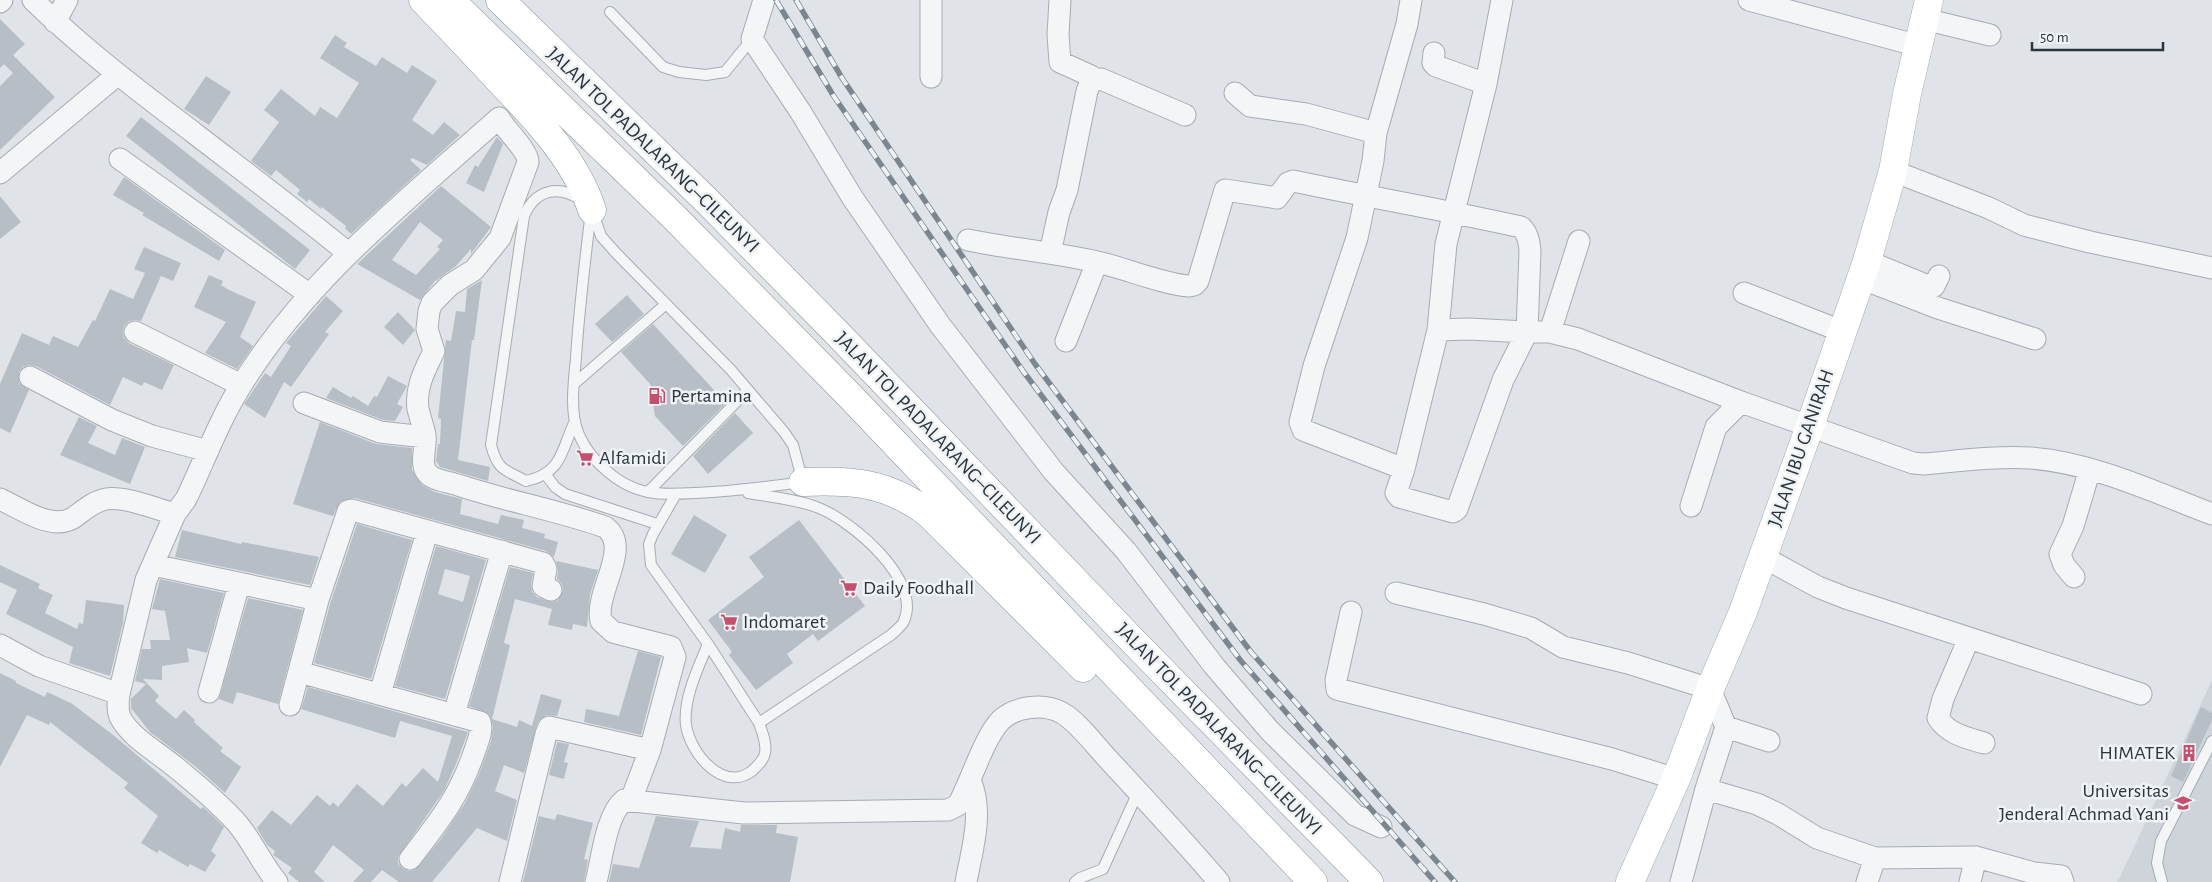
<svg xmlns="http://www.w3.org/2000/svg" width="2212" height="882" font-family="'Alegreya Sans',sans-serif">
	<style>
		.built { fill: #cfd4da }
		.building { fill: #b8bec5; fill-rule: evenodd }
		.lines { fill: none; stroke-linecap: round; stroke-linejoin: round }
		.lane-casing { stroke: #a6acb2; stroke-width: 12 }
		.street-casing { stroke: #a6acb2; stroke-width: 23 }
		.secondary-casing { stroke: #a6acb2; stroke-width: 29 }
		.highway-casing { stroke: #89949e; stroke-width: 29 }
		.lane { stroke: #f3f5f7; stroke-width: 10 }
		.street { stroke: #f3f5f7; stroke-width: 21 }
		.secondary { stroke: #fff; stroke-width: 28 }
		.highway { stroke: #fff; stroke-width: 28 }
		.rail-casing { stroke: #7b8691; stroke-width: 5.5 }
		.rail { stroke: #f0f3f6; stroke-width: 4; stroke-dasharray: 11; stroke-linecap: butt }
		.labels { text-anchor: middle; dominant-baseline: central; stroke-width: 5; stroke-linejoin: round; paint-order: stroke }
		.street-label { font-size: 20px; fill: #2a343e; stroke: #f0f3f6 }
		.poi-label { font-size: 20px; fill: #2a343e; stroke: #f0f3f6; text-anchor: start }
	</style>
	<rect width="100%" height="100%" fill="#e0e4e8"/>
	<!-- built -->
	<path class="built" d="M2212 680V882H2117L2120 877Z"/>
	<!-- building -->
	<path class="building" d="M0 19 25 44 13 55 55 97 0 150V86L13 73 4 64 0 68Z
		M335 35 347 43 344 47 376 66 382 57 407 73 412 65 437 81 412 120 433 135 444 122 460 135 427 165 412 158 410 160 421 170 351 234 345 228 346 226 322 207 321 209 309 199 307 202 297 194 300 190 276 170 271 176 251 161 279 122 264 110 281 89 315 116 320 107 337 118 359 83 320 58Z
		M206 76 231 92 209 125 184 109Z
		M141 117 310 250 295 269 126 136Z
		M497 137 503 144 484 192 466 183 475 165 478 167Z
		M124 177 225 250 219 261 142 215 144 213 113 195Z
		M441 186 491 227 471 254V249L456 266 434 282 420 300 357 264ZM420 222 443 240 437 247 440 249 416 275 392 260Z
		M0 196 21 222 0 239Z
		M144 247 181 263 173 281 161 276 141 321 135 320 129 321 124 326 123 332 124 338 129 343 174 365 162 390 144 382 142 386 123 377 110 405 36 366 29 365 23 367 19 372V383L29 390 10 433 0 428V384L22 333 49 345 53 336 78 347 93 320 95 321 110 289 133 299 145 273 134 269Z
		M209 275 223 281 221 285 227 289 256 302 240 337 253 346 237 369 205 353 226 322 194 307Z
		M482 280 474 340H472L458 460 490 467 488 481 440 467 436 461 438 444H440L441 419 438 418 446 340 451 341 456 311 465 312 467 289Z
		M627 295 644 314 612 342 595 324Z
		M326 296 343 311 325 332 329 334 291 387 284 382 265 418 244 404 265 373 271 377 291 346 286 343Z
		M398 312 415 330 403 345 384 327Z
		M653 324 726 403 683 446 655 416 650 384 621 352Z
		M388 376 407 386 397 404 403 407 395 421 383 420 326 398 333 387 351 398 353 396 368 406 374 396 377 397Z
		M735 413 753 433 708 474 693 456Z
		M79 417 97 426 88 443 115 455 122 438 145 447 130 484 60 455Z
		M320 422 376 444 412 448V470L422 485 435 492 462 499 460 514 498 524 501 515 524 520 522 528 545 534 544 538 558 542 554 557 546 551 355 498 340 502 333 516 293 504Z
		M694 515 727 535 705 573 671 554Z
		M799 520 865 606 818 641 813 634 787 654 793 663 756 690 729 655 732 652 708 620 764 577 749 557Z
		M357 524 412 540 371 679 314 663 330 604Z
		M182 530 241 544 242 542 319 557 310 585 175 557Z
		M436 546 486 560 445 699 395 686ZM445 569 470 576 463 602 438 594Z
		M556 561 598 570 590 595 587 627 573 624 572 630 548 625 552 609 515 599 504 643 510 645 492 719 517 727 519 720 532 726 541 694 562 700 557 716 546 715 538 722 524 773 504 765 495 791 517 800 507 841 477 828 432 882H399L382 870 371 882H353L364 870 333 845 314 872 325 882H299L288 873 292 868 273 855 275 851 267 845 257 828 272 810 291 825 317 795 330 806 333 802 338 807 357 784 383 806 402 783 406 787 423 768 438 782 452 736 400 721 395 738 301 709 308 687 468 732 456 764 444 791 398 857V863L403 869 409 871 415 870 440 840 465 803 479 774 491 741 493 726 489 714 469 706 510 567 533 573 531 584 532 592 537 597 552 602 558 600 563 590 562 584 557 579 558 571Z
		M0 565 40 584 38 588 53 595 45 613 77 629 79 623 83 624 86 600 124 605 123 623 110 676 69 663 73 647 6 614 17 590 0 582Z
		M160 579 224 593 207 653 187 648 189 662 162 666V680L143 679 159 696 155 701 176 719 184 710 195 720 194 722 223 748 220 751 241 767 225 793 196 767 150 732 131 708V699L146 684 135 681 142 649H151L150 640H170L165 611 152 609Z
		M248 598 303 610 278 704 237 692 233 704 219 699Z
		M638 651 661 657 641 735 584 722 586 709 619 716Z
		M0 673 16 681V683L45 697 47 692 71 703 112 734 201 809 203 807 213 816 224 827 211 851 216 855 205 872 190 864 188 867 159 850 157 853 141 843 158 816 124 788 128 783 50 722 49 725 27 715 0 767Z
		M2201 707 2212 713V720L2183 782 2171 776Z
		M557 742 569 744 564 762 568 763 564 779 549 775Z
		M557 814 593 823 584 859 588 860 584 882H523L539 816 555 820Z
		M656 816 699 821 690 847 721 849 725 828 740 832 741 825H777L776 833 798 837 790 882H609L613 864 639 868Z"/>
	<g class="lines">
		<!-- lane casing -->
		<g class="lane-casing">
			<path id="lane" d="M610 12 663 67 679 72 706 75 725 72 752 39
				M591 211C585 260 579 309 576 358 574 378 571 403 575 422 582 454 616 486 648 492 663 495 679 494 694 493 731 492 766 487 803 482L793 445 784 432 731 370 615 252 601 236 592 210
				M574 384 666 304
				M575 421C561 450 563 473 526 481 504 469 498 471 491 445L524 216C535 190 558 184 581 200
				M546 475 555 487 565 494 657 524
				M648 492 748 390
				M676 494 653 534 649 544 651 565 708 644 759 723 891 635C895 631 902 626 904 621 922 580 853 522 819 508 797 499 771 497 748 493
				M708 644C698 668 683 699 686 725 690 753 723 793 752 771 757 766 764 760 765 753 767 743 762 732 759 723
				M1075 882 1080 878 1103 869 1138 792
				M2162 882 2157 863 2161 841 2212 741"/>
		</g>
		<!-- street casing -->
		<g class="street-casing">
			<path id="street" d="M33 0C83 49 139 91 194 133 246 173 298 212 348 253
				M764 0 752 39 800 111 852 197 940 325 1054 472 1126 551 1215 667 1270 731 1355 815 1381 827
				M931 0V77
				M1060 0 1058 35 1060 62 1091 76 1092 79
				M1749 0 1919 46
				M0 2 2 0
				M1924 19 1990 35
				M55 22 67 0
				M1434 53 1433 63 1436 66 1486 84
				M1235 93 1250 106 1306 114 1376 133
				M120 159 310 295
				M1893 171 1989 208 2024 225 2090 242 2212 268
				M0 173 117 75
				M968 240C1011 249 1054 252 1097 262 1125 268 1162 284 1189 286L1194 285 1198 281 1225 190 1277 198 1288 183 1293 181C1369 197 1445 210 1521 227 1528 234 1529 241 1530 251L1527 332H1550L1578 339 1741 402 1913 463 1924 464C1959 461 1995 456 2031 458 2093 463 2154 492 2212 514
				M1050 253 1059 212 1067 190 1087 91 1092 79H1101L1185 115
				M1867 261 1928 286H1934L1939 276
				M1860 278 1938 308 2035 339
				M1744 293 1841 331
				M1469 329 1527 332 1503 380 1457 509 1453 512 1399 497 1396 493 1404 469 1438 330Z
				M1438 330 1446 244 1486 84 1502 0
				M135 332 241 385
				M1550 332 1579 241
				M1066 341 1097 262
				M30 377 112 420 152 436 208 451
				M304 403 380 432 425 437
				M1404 469 1303 430 1300 422 1314 366 1357 238 1373 161 1376 133 1407 24 1411 0
				M0 499C20 508 51 531 73 518 83 511 94 501 106 499 125 496 156 509 175 514
				M1691 506 1716 427 1741 402
				M1763 557 1818 587 1846 598 2141 694
				M153 565 318 600
				M2074 577 2064 565 2060 554 2073 526 2090 469
				M1396 593 1484 614 1531 628 1563 647 1628 663 1710 689 1726 727 1769 741
				M1351 612 1336 680 1337 689 1612 759 1676 779
				M1969 638 1943 699 1938 718C1948 734 1967 738 1984 743
				M0 645 39 666 119 694
				M299 672 480 722C483 732 477 743 474 753 458 799 439 821 410 859
				M209 692 239 584
				M380 694 427 532
				M290 705 318 600 348 511 352 510 543 563 546 569 543 586 551 590
				M454 714 502 551
				M1706 789 1757 804 1778 814 1817 838 1875 858 1867 882
				M1875 858 1976 857 2034 873 2061 876 2063 882
				M277 882C261 863 252 840 236 822 218 802 195 783 174 766 156 751 131 738 120 717 117 709 118 702 119 694L146 580 175 514 186 499C204 462 220 418 242 384 308 278 407 200 499 118 506 131 528 150 528 162L500 238 474 270 450 285 432 303 429 311 427 329 434 351C425 370 415 387 418 409 420 417 423 426 425 435 427 447 418 465 429 475 436 481 450 482 458 485 506 501 557 510 605 527 633 547 594 592 601 621L613 632 671 647 675 657 650 750 631 800
				M510 882 546 734 549 727 650 750
				M596 882C602 859 606 815 624 800L744 813 948 810 958 805C971 782 984 737 1001 720 1016 706 1044 703 1062 713 1077 721 1095 745 1107 758 1145 799 1183 840 1219 882
				M966 882C972 850 984 811 970 780
				M1681 882 1706 789 1726 727
				M1970 882 1976 857"/>
		</g>
		<!-- secondary casing -->
		<g class="secondary-casing">
			<path id="secondary" d="M1630 882 1676 779 1710 689 1743 612 1810 426 1867 261 1893 171 1907 94 1929 0"/>
		</g>
		<!-- highway casing -->
		<g class="highway-casing">
			<path id="highway" d="M423 0C448 26 473 52 497 78 534 117 575 158 592 210
				M450 0 675 218 849 395 1313 882
				M500 0 706 200 837 333 1130 638 1369 882
				M803 482C851 480 887 482 928 513L1083 668"/>
		</g>
		<!-- lane -->
		<use href="#lane" class="lane"/>
		<!-- street -->
		<use href="#street" class="street"/>
		<!-- secondary -->
		<use href="#secondary" class="secondary"/>
		<!-- highway -->
		<use href="#highway" class="highway"/>
		<!-- rail casing -->
		<g class="rail-casing">
			<path id="rail" d="M776 0 833 95 1023 371 1241 661 1435 882
				M796 0 842 78 1035 364 1251 652 1455 882"/>
		</g>
		<!-- rail -->
		<use href="#rail" class="rail"/>
	</g>
	<!-- icons -->
	<defs>
		<g id="fuel-bare" transform="scale(1.35)"><path d="M-5.5-6h7V0h2V4h1.3V-2.5L3-4.5l.8-.8L6-3V5H2.5V1h-1V6h-7ZM-4.2-4.7v3.2H.2V-4.7Z" fill="#c44f6e" stroke="#f0f3f6" stroke-width="2.5" paint-order="stroke"/></g>
		<g id="supermarket-bare" transform="scale(1.35)"><path d="M-6-5.5h2.5l.6 2H6L4.5 2H-2.5L-4.4-4H-6ZM-1.5 3.2a1.3 1.3 0 1 0 .1 0ZM3 3.2a1.3 1.3 0 1 0 .1 0Z" fill="#c44f6e" stroke="#f0f3f6" stroke-width="2.5" paint-order="stroke"/></g>
		<g id="building-bare" transform="scale(1.35)"><path d="M-4-6H4V6H1V3H-1V6H-4ZM-2.5-4.3h1.7v1.8h-1.7ZM.8-4.3h1.7v1.8H.8ZM-2.5-1h1.7V.8h-1.7ZM.8-1h1.7V.8H.8Z" fill="#c44f6e" stroke="#f0f3f6" stroke-width="2.5" paint-order="stroke"/></g>
		<g id="university-bare" transform="scale(1.35)"><path d="M0-5L7-2L0 1L-7-2ZM-4 1L0 2.5L4 1V4Q0 6-4 4Z" fill="#c44f6e" stroke="#f0f3f6" stroke-width="2.5" paint-order="stroke"/></g>
	</defs>
	<g fill-rule="evenodd">
		<use href="#fuel-bare" x="657" y="396"/>
		<use href="#supermarket-bare" x="585" y="458"/>
		<use href="#supermarket-bare" x="849" y="588"/>
		<use href="#supermarket-bare" x="729" y="622"/>
		<use href="#building-bare" x="2189" y="753"/>
		<use href="#university-bare" x="2183" y="803"/>
	</g>
	<g class="labels">
		<!-- street labels -->
		<g class="street-label">
			<text transform="translate(653 150) rotate(44)">JALAN TOL PADALARANG–CILEUNYI</text>
			<text transform="translate(938 438) rotate(46)">JALAN TOL PADALARANG–CILEUNYI</text>
			<text transform="translate(1801 448) rotate(-71)">JALAN IBU GANIRAH</text>
			<text transform="translate(1219 729) rotate(46)">JALAN TOL PADALARANG–CILEUNYI</text>
		</g>
		<!-- poi labels -->
		<g class="poi-label">
			<text x="671" y="396">Pertamina</text>
			<text x="599" y="458">Alfamidi</text>
			<text x="863" y="588">Daily Foodhall</text>
			<text x="743" y="622">Indomaret</text>
			<text x="2175" y="753" text-anchor="end">HIMATEK</text>
			<text x="2169" y="791" text-anchor="end">Universitas<tspan x="2169" dy="23">Jenderal Achmad Yani</tspan></text>
		</g>
	</g>
	<!-- scale -->
	<path d="M2032 42v8h131v-8" fill="none" stroke="#2a343e" stroke-width="2.5"/>
	<text x="2040" y="42" font-size="15" fill="#2a343e" stroke="#f0f3f6" stroke-width="4" paint-order="stroke">50 m</text>
</svg>
